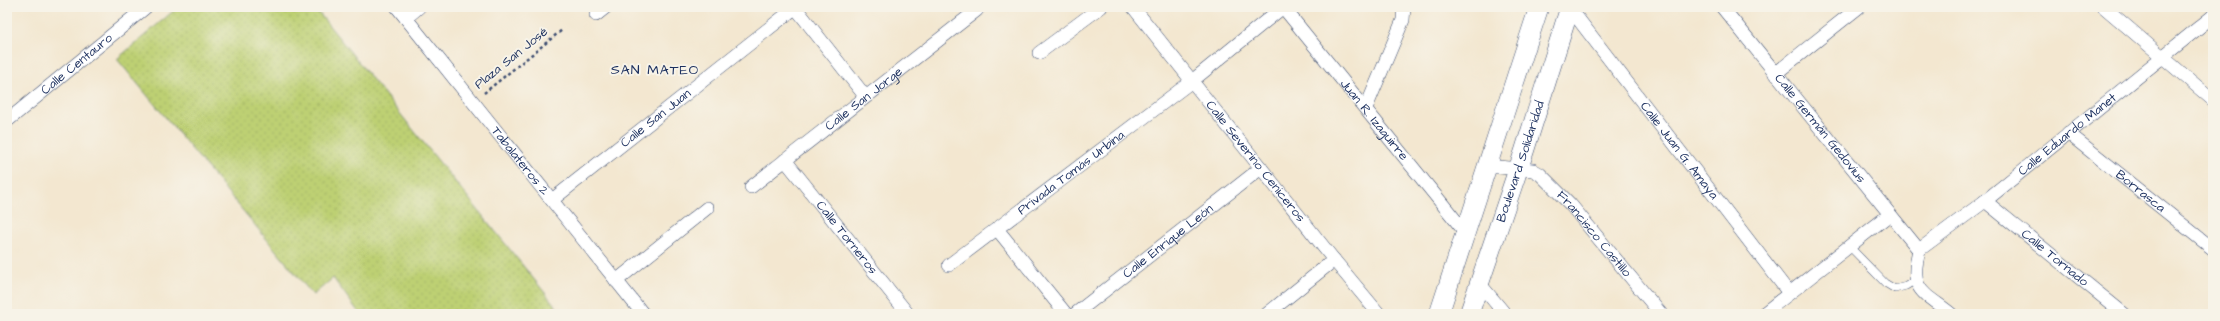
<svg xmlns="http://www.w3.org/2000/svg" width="2220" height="321" font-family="'Architects Daughter',sans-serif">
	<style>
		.grass { fill: url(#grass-dots); stroke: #6c8068 }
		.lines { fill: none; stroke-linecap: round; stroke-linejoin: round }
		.lane-casing { stroke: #3b4b6f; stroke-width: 8 }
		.street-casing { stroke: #3b4b6f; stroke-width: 14 }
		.secondary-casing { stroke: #3b4b6f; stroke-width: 20 }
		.path { stroke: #3b4b6f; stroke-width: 2.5; stroke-dasharray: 3 3; stroke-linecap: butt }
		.lane { stroke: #fff; stroke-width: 7 }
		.street { stroke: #fff; stroke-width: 13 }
		.secondary { stroke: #fff; stroke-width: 19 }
		.labels { text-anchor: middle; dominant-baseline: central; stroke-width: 4; stroke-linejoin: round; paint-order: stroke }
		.street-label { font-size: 13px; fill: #1b2f5e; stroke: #f7f3e8 }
		.neighbourhood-label { font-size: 14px; letter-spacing: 1px; fill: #1b2f5e; stroke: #f7f3e8 }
	</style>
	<defs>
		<pattern id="grass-dots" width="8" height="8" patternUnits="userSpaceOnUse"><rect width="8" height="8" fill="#bdd073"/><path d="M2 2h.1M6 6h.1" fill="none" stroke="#a2b366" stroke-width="1.8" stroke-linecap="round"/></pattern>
	</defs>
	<rect width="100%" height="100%" fill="#f7f3e8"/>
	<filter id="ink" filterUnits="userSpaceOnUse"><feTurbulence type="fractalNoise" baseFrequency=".025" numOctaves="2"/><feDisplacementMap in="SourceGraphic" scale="8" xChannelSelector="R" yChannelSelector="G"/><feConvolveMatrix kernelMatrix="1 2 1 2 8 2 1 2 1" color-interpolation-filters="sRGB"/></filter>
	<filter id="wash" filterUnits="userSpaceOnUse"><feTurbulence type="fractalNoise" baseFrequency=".012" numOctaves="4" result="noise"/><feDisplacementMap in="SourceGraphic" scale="16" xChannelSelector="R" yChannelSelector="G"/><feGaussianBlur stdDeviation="0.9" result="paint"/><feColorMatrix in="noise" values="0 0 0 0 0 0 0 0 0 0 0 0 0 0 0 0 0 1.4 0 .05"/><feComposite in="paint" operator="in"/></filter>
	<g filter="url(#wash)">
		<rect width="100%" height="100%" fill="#f3e7d0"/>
		<!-- grass -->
		<path class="grass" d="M178 7H314L562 314H360L333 278 313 295 117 59Z"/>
	</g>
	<g filter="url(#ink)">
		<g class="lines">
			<!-- lane casing -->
			<g class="lane-casing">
				<path id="lane" d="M1849 246 1885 283 1895 289 1906 286 1916 280"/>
			</g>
			<!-- street casing -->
			<g class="street-casing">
				<g id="street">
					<path id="s1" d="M397 7 643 314"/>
					<path d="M795 7 865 96"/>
					<path id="s2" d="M1133 7 1334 260 1379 314"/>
					<path id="s3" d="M1283 7 1465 232"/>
					<path id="s4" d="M1569 7 1789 293"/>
					<path id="s5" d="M1722 7 1919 250"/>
					<path d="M2104 7 2213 100"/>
					<path d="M596 15 606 7"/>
					<path d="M406 18 419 7"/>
					<path d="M1039 53 1101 7"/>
					<path d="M1775 74 1859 7"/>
					<path d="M1366 108 1403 20 1404 7"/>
					<path id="s6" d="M7 121 146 7"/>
					<path id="s7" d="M2068 133 2213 249"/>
					<path id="s8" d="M785 160 908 314"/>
					<path id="s9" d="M1486 166 1533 170 1540 174 1570 204 1661 314"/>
					<path id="s10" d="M751 187 977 10"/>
					<path id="s11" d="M552 200 796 7"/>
					<path id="s12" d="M1985 201 2124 314"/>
					<path d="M997 229 1066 314"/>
					<path id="s13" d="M1919 250 1985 201 2213 16"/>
					<path d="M1919 250C1909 291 1922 291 1951 314"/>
					<path id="s14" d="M949 265 1192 81 1283 7"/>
					<path d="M616 281 707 208"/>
					<path d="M1479 283 1505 314"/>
					<path id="s15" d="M1075 314 1261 168"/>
					<path d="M1267 314 1334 260"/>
					<path d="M1763 314 1889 215"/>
				</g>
			</g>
			<!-- secondary casing -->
			<g class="secondary-casing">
				<g id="secondary">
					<path d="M1439 314 1539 7"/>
					<path id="s16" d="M1469 314 1524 152 1570 7"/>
				</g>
			</g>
			<!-- path -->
			<path class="path" d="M484 93 562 30"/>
			<!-- lane -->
			<use href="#lane" class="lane"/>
			<!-- street -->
			<use href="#street" class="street"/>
			<!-- secondary -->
			<use href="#secondary" class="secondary"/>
		</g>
	</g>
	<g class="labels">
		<!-- street labels -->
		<g class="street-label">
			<text transform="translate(511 58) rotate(-39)">Plaza San José</text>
			<text stroke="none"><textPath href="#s6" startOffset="90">Calle Centauro</textPath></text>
			<text stroke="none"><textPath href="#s10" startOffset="143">Calle San Jorge</textPath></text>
			<text stroke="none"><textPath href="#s11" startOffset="132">Calle San Juan</textPath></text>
			<text stroke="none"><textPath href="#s3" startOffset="145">Juan R. Izaguirre</textPath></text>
			<text stroke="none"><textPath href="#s5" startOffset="156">Calle Germán Gedovius</textPath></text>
			<text stroke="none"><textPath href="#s13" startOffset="188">Calle Eduardo Manet</textPath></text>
			<text stroke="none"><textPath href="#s4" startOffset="181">Calle Juan G. Amaya</textPath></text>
			<text stroke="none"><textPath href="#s1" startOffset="197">Tabalateros 2</textPath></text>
			<text stroke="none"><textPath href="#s2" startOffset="197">Calle Severino Ceniceros</textPath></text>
			<text stroke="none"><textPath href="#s16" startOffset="161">Boulevard Solidaridad</textPath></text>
			<text stroke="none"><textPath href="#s14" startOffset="153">Privada Tomás Urbina</textPath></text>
			<text stroke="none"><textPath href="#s7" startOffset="93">Borrasca</textPath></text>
			<text stroke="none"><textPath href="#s9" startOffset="136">Francisco Castillo</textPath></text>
			<text stroke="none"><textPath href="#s8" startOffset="99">Calle Torneros</textPath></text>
			<text stroke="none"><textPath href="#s15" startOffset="118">Calle Enrique León</textPath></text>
			<text stroke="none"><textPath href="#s12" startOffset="90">Calle Tornado</textPath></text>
		</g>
		<!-- neighbourhood labels -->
		<g class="neighbourhood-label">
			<text x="655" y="70">SAN MATEO</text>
		</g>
	</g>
	<!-- margin -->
	<rect width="2220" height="321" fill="none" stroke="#f7f3e8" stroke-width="24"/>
</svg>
